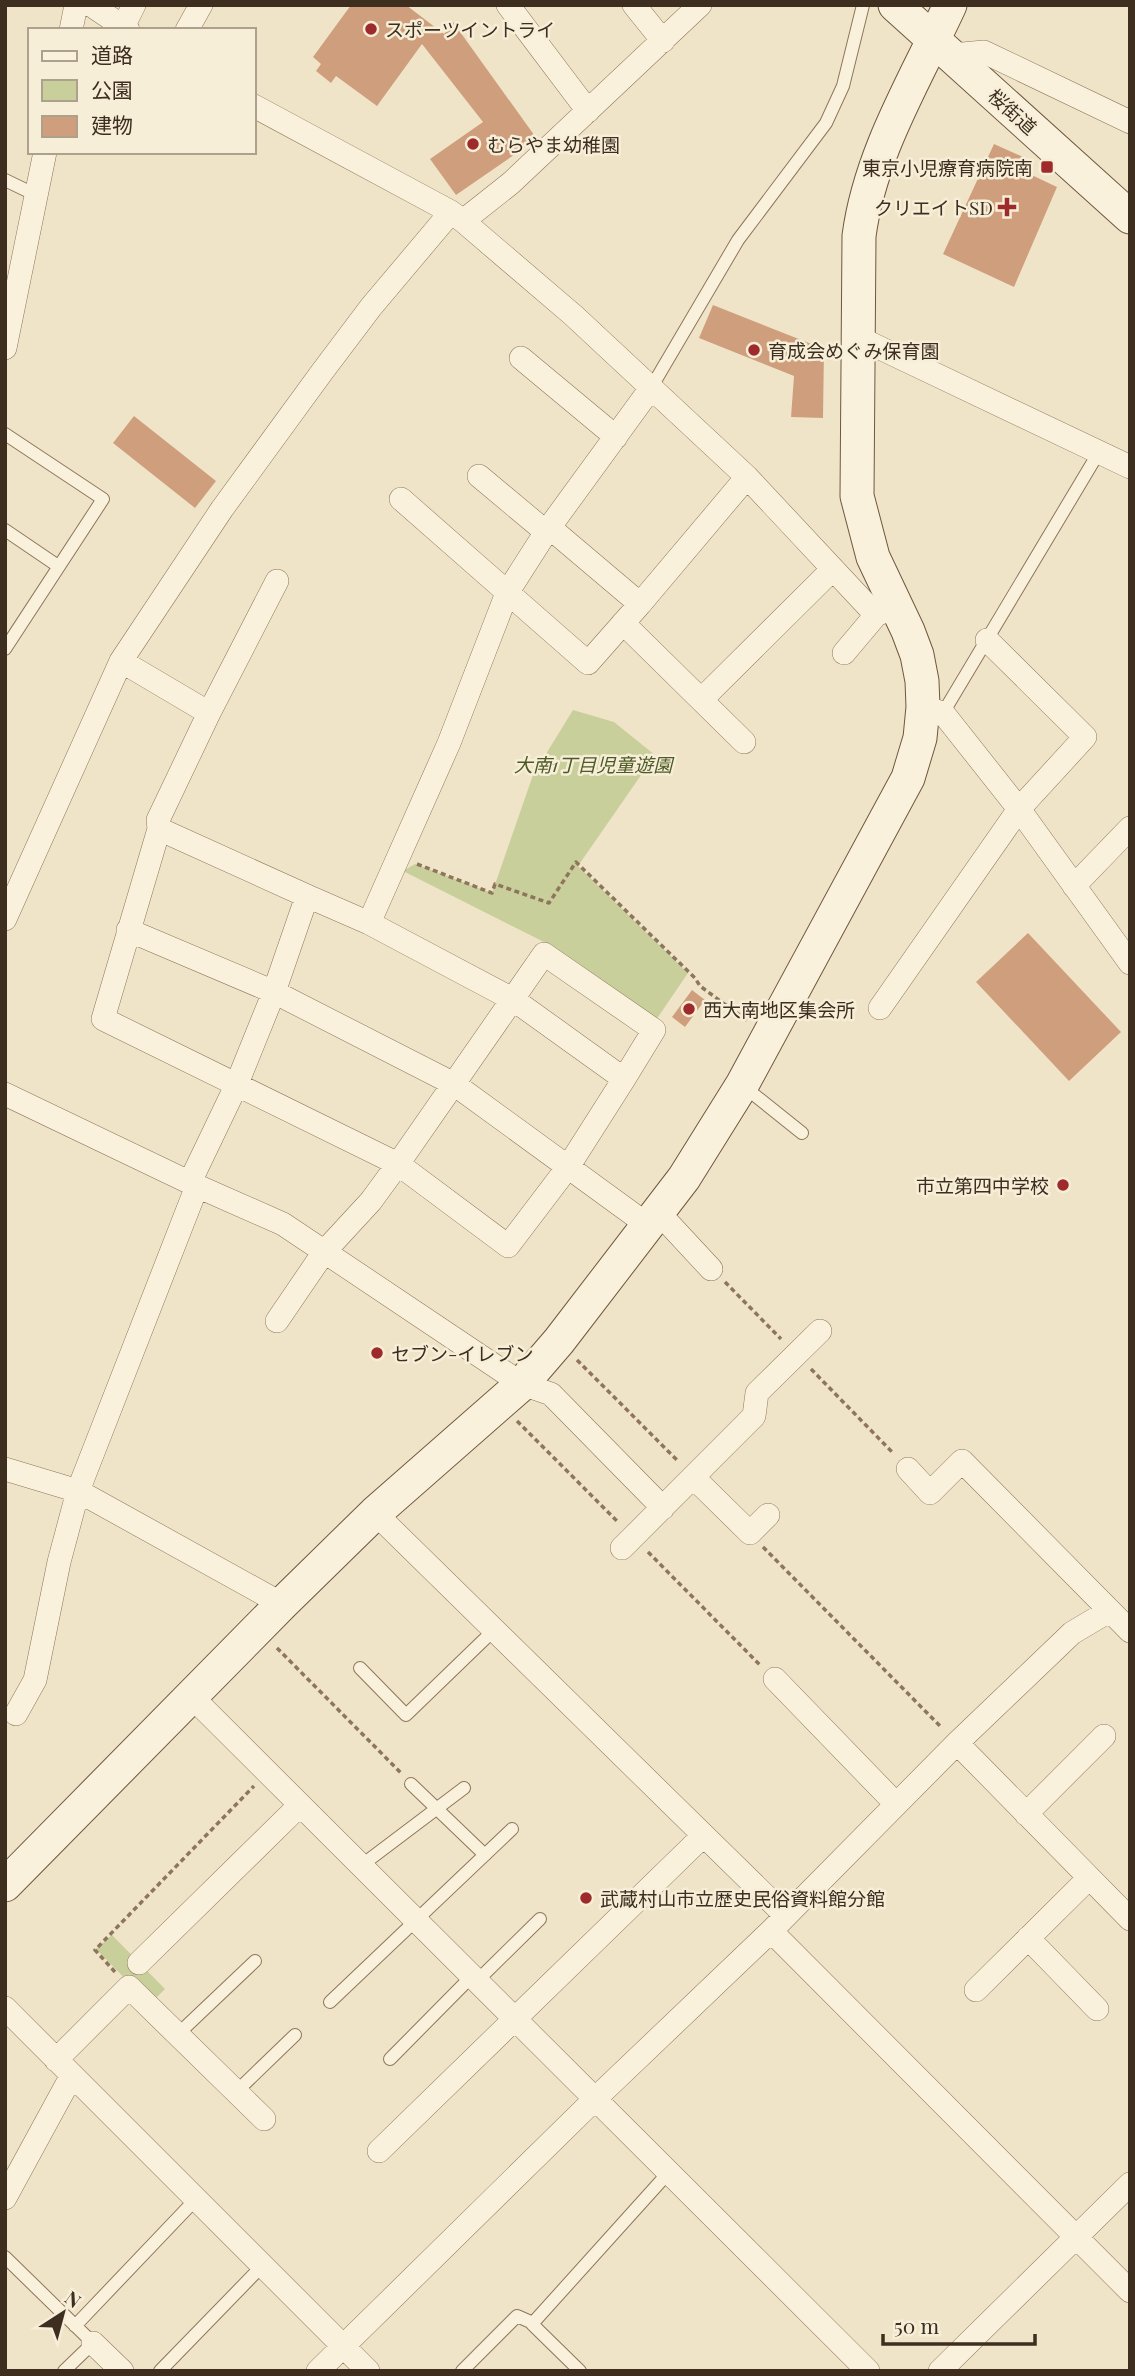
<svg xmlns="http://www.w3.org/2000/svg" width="1135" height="2376" font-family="'Playfair Display','Noto Sans JP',serif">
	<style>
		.green { fill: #c9cf9b }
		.building { fill: #cf9f7d }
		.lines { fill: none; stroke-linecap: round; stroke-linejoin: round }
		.lane-casing { stroke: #8d765c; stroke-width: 14 }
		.street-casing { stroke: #8d765c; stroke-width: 24 }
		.secondary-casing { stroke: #6f573f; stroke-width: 35 }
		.path { stroke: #8d765c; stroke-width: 3.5; stroke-dasharray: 5 3.5; stroke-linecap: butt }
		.lane { stroke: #faf1dc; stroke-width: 12 }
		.street { stroke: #faf1dc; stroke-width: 23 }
		.secondary { stroke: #faf1dc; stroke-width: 33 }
		.poi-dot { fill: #9e2a2b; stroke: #f7eed8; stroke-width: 2.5 }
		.labels { text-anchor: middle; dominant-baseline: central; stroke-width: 5; stroke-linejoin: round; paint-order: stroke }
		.poi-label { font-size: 19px; fill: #3d2e20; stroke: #f7eed8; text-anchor: start }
		.street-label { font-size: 19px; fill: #3d2e20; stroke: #f7eed8 }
		.park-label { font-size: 19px; font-style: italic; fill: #4d5a26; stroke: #f7eed8 }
	</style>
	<rect width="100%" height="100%" fill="#f0e4c8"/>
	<!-- green -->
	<path class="green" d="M573 710 614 722 655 755 578 866 688 973 656 1020 542 941 403 871 415 864 492 893 533 775Z
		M112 1935 165 1989 150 2004 96 1949Z"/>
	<!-- building -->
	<path class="building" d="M351 5H406L444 34 453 22 537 139 456 195 430 159 483 122 422 44 377 106 336 76 331 83 316 71 321 64 313 57Z
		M994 144 1023 157 1019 169 1057 187 1014 287 943 254Z
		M713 305 824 349 823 418 791 417 794 376 699 338Z
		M134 416 216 481 195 508 113 443Z
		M1028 933 1121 1032 1069 1081 976 982Z
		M692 990 705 1000 685 1027 672 1017Z"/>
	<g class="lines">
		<!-- lane casing -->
		<g class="lane-casing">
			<path id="lane" d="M5 180 36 195
				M651 388 738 240 826 123 843 86 863 5
				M5 434 103 499 5 649
				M5 530 58 566
				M943 713 1099 452
				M742 1085 802 1133
				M360 1668 406 1715 493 1631
				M411 1784 485 1855
				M362 1865 464 1788
				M477 1981 540 1919
				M330 2002 512 1829
				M178 2034 255 1961
				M390 2059 472 1976
				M237 2091 295 2035
				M5 2257 93 2343 64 2371
				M75 2326 196 2199
				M160 2371 262 2266
				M462 2371 517 2316 533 2323
				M580 2371 532 2324 669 2172"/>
		</g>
		<!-- street casing -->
		<g class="street-casing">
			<path id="street" d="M91 5 128 30
				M508 5 588 111
				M634 5 663 41
				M123 27 134 5
				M71 30 76 5
				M187 30 201 5
				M952 55 984 52 1130 122
				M254 106 451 212 463 221 573 315 747 477 876 615 896 606
				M463 221 511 183 700 5
				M857 337 1130 467
				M5 348 45 152
				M521 358 616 437
				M479 476 546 532
				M401 499 588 663 640 604 549 527
				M640 604 747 477
				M623 623 744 742
				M844 653 876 615
				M121 661 209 713
				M702 699 833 569
				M923 707 943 713 1019 809 1130 963
				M159 829 307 896
				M1074 886 1130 828
				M5 919 121 661 222 509 322 372 371 307 451 212
				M369 923 449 743 507 593 546 532 651 388
				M128 930 274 992 454 1084 649 1226
				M880 1008 1019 809 1085 737 987 640
				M5 1094 197 1186 283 1224 522 1384 551 1394 663 1508
				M190 1182 236 1086 274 992 307 896 369 923 514 1000 624 1079 568 1167 508 1246 398 1164 103 1019 159 829 158 820 209 713 277 581
				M659 1213 711 1269
				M277 1321 324 1252 371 1201 398 1164 544 954 654 1030 624 1079
				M5 1469 78 1491 282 1604
				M908 1469 930 1493 962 1461 1130 1631
				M693 1477 750 1533 768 1515
				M375 1513 786 1916
				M622 1548 754 1416 757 1393 820 1331
				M775 1679 896 1804
				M191 1696 868 2371
				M16 1714 35 1680 59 1562 78 1491 197 1186
				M957 1743 1130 1919
				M1026 1814 1104 1736
				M771 1931 1130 2291
				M1028 1938 1097 2009
				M139 1963 300 1805
				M976 1990 1089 1878
				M5 2008 368 2371
				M56 2060 129 1987 264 2119
				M379 2151 703 1836
				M5 2198 72 2075
				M93 2343 122 2371
				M318 2371 595 2099 771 1931 957 1743 1072 1633 1109 1611
				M940 2371 1130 2184"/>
		</g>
		<!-- secondary casing -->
		<g class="secondary-casing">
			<path id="secondary" d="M895 5 1130 217
				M5 1885 282 1604 375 1513 522 1384 559 1341 684 1178 742 1085 908 778 920 738 923 707 922 681 917 655 908 631 873 557 857 496 859 236C870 153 915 81 950 5"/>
		</g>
		<!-- path -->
		<path class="path" d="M417 864 492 893 495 884 549 903 576 862 695 978 700 986 749 1022
			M725 1282 781 1339
			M577 1360 678 1461
			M811 1369 894 1454
			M517 1421 618 1522
			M763 1547 942 1728
			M648 1552 761 1666
			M277 1648 402 1774
			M115 1972 95 1950 254 1786"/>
		<!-- lane -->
		<use href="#lane" class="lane"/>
		<!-- street -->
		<use href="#street" class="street"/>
		<!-- secondary -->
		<use href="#secondary" class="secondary"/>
	</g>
	<!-- markers -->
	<g class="poi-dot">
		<circle cx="371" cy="29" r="7"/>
		<circle cx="473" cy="144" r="7"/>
		<rect x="1040" y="160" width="14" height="14" rx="3.5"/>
		<path d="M1003.5 196.5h7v7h7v7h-7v7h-7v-7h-7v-7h7z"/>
		<circle cx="754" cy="350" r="7"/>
		<circle cx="689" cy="1009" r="7"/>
		<circle cx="1063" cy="1185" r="7"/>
		<circle cx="377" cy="1353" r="7"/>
		<circle cx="586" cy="1898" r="7"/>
	</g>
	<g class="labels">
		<!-- poi labels -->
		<g class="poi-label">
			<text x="385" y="29">スポーツイントライ</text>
			<text x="487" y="144">むらやま幼稚園</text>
			<text x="1033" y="167" text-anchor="end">東京小児療育病院南</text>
			<text x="993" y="207" text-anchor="end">クリエイトSD</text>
			<text x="768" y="350">育成会めぐみ保育園</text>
			<text x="703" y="1009">西大南地区集会所</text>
			<text x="1049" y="1185" text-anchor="end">市立第四中学校</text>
			<text x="391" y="1353">セブン-イレブン</text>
			<text x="600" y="1898">武蔵村山市立歴史民俗資料館分館</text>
		</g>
		<!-- street labels -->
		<g class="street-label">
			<text transform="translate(1013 111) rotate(42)">桜街道</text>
		</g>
		<!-- park labels -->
		<g class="park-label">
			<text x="593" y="764">大南1丁目児童遊園</text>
		</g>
	</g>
	<!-- border -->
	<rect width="1135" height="2376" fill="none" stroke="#3d2e20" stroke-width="14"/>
	<!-- legend -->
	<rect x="28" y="28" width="228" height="126" fill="#f7eed8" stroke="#ada18e" stroke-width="2"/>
	<rect x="42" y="51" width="35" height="10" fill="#faf1dc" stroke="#ada18e" stroke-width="2"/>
	<text x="91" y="63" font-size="21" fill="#3d2e20">道路</text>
	<rect x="42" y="80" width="35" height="21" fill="#c9cf9b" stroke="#ada18e" stroke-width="2"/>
	<text x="91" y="98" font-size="21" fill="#3d2e20">公園</text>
	<rect x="42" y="116" width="35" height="21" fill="#cf9f7d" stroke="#ada18e" stroke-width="2"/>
	<text x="91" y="133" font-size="21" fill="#3d2e20">建物</text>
	<!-- north arrow -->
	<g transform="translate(63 2313) rotate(36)" stroke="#f7eed8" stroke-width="5" paint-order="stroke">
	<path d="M0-5L12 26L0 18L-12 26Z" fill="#3d2e20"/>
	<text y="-10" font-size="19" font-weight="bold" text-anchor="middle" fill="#3d2e20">N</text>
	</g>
	<!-- scale -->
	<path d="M883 2334v10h152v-10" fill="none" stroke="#3d2e20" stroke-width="3.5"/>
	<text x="894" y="2334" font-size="21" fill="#3d2e20" stroke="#f7eed8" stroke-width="5" paint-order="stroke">50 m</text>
</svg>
